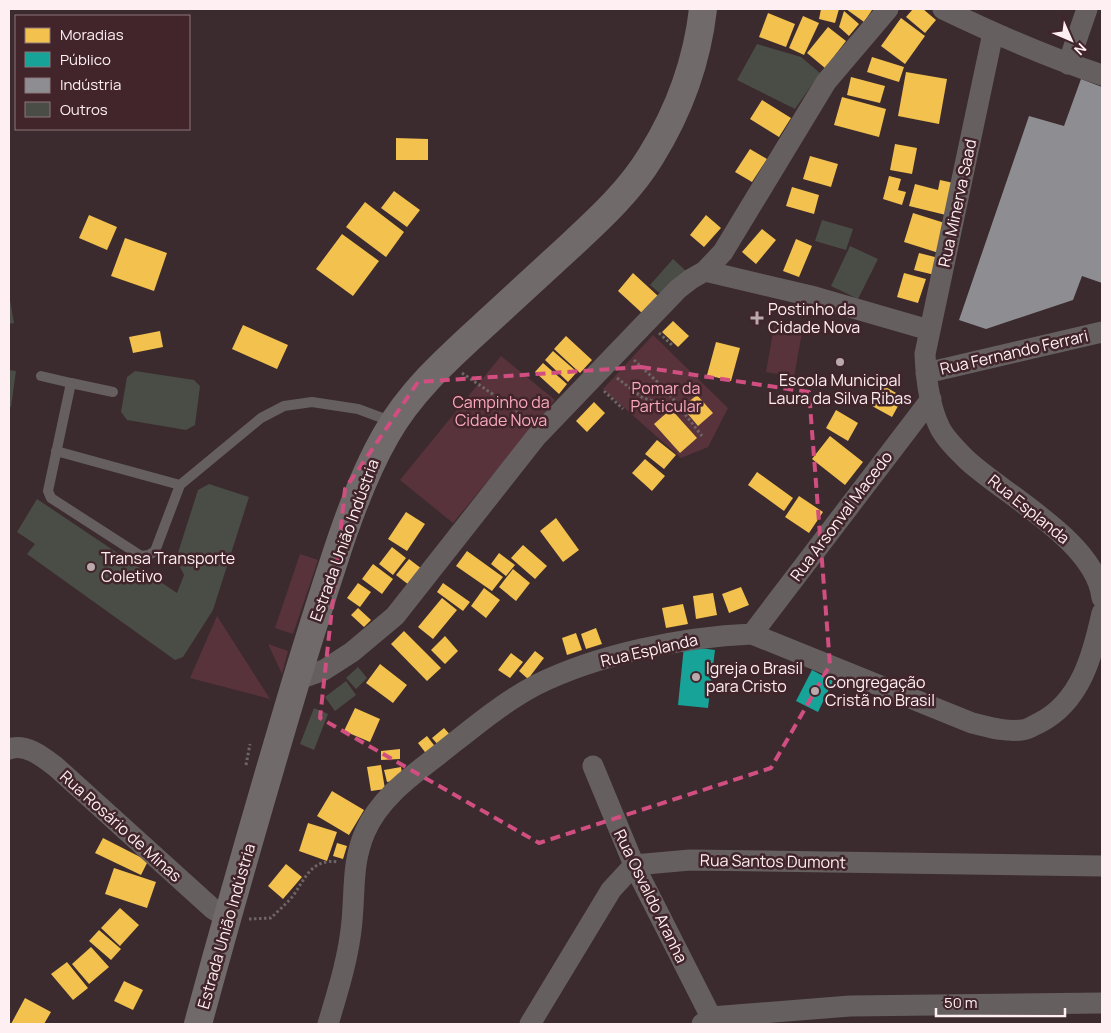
<svg xmlns="http://www.w3.org/2000/svg" width="1111" height="1033" font-family="Manrope,sans-serif">
	<style>
		.green { fill: #59333c }
		.homes { fill: #f2c14e }
		.public { fill: #17a398 }
		.industry { fill: #8d8d92 }
		.building { fill: #4a4c46 }
		.lines { fill: none; stroke-linecap: round; stroke-linejoin: round }
		.path { stroke: #6d6566; stroke-width: 3; stroke-dasharray: 2.5 2.5; stroke-linecap: butt }
		.service { stroke: #665f60; stroke-width: 10 }
		.minor { stroke: #665f60; stroke-width: 21 }
		.secondary { stroke: #716a6b; stroke-width: 28 }
		.marked { fill: none; stroke: #d14e81; stroke-width: 4; stroke-dasharray: 10 6; stroke-linejoin: round }
		.poi-dot { fill: #baaaad; stroke: #41252b; stroke-width: 2 }
		.labels { text-anchor: middle; dominant-baseline: central; stroke-width: 5; stroke-linejoin: round; paint-order: stroke }
		.street-label { font-size: 16px; fill: #feeff2; stroke: #41252b }
		.poi-label { font-size: 16px; fill: #feeff2; stroke: #41252b; text-anchor: start }
		.park-label { font-size: 16px; fill: #fba9bc; stroke: #41252b }
	</style>
	<rect width="100%" height="100%" fill="#3b2b2e"/>
	<!-- green -->
	<path class="green" d="M775 321 803 327 794 377 766 372Z
		M653 335 728 408 708 447 681 458 603 389Z
		M501 356 555 400 453 523 400 480Z
		M300 554 318 560 293 634 275 628Z
		M217 616 270 699 190 678Z
		M268 644 288 651 282 674Z"/>
	<!-- homes -->
	<path class="homes" d="M821 9H839L835 23 819 19Z
		M846 9H870L872 10 864 22Z
		M913 9H923L936 20 925 33 906 17Z
		M844 11 859 24 849 36 839 27Z
		M768 13 795 24 786 47 759 37Z
		M803 16 819 23 804 55 789 48Z
		M901 18 925 36 905 64 881 46Z
		M828 27 846 41 825 68 807 53Z
		M872 57 904 67 899 82 867 72Z
		M906 72 947 79 939 124 898 116Z
		M851 77 885 86 880 103 847 95Z
		M842 97 886 109 879 137 834 125Z
		M762 100 791 118 779 137 750 119Z
		M396 138 428 139V160H396Z
		M895 144 917 148 912 174 890 170Z
		M750 149 767 159 752 182 735 172Z
		M810 156 838 164 831 187 803 179Z
		M889 176 901 179 898 190 906 192 902 205 883 199Z
		M940 180 958 184 950 216 909 206 915 184 938 190Z
		M792 187 819 195 814 214 786 206Z
		M394 191 420 210 407 227 381 208Z
		M365 202 404 232 386 257 346 227Z
		M913 213 951 225 942 254 904 242Z
		M89 215 117 227 107 250 79 238Z
		M706 215 721 228 704 247 690 235Z
		M762 229 776 240 756 264 742 252Z
		M342 234 379 261 353 296 316 269Z
		M125 238 167 253 154 291 111 276Z
		M796 239 812 246 799 277 783 271Z
		M919 253 943 259 939 276 914 270Z
		M633 273 658 296 642 313 618 291Z
		M904 273 926 279 918 303 897 297Z
		M673 321 689 336 678 347 662 332Z
		M243 325 288 345 277 369 232 349Z
		M160 331 163 347 133 353 129 337Z
		M566 336 592 360 580 373 554 349Z
		M716 342 740 348 731 381 707 375Z
		M553 351 577 372 568 382 545 360Z
		M543 363 567 384 559 394 535 372Z
		M884 386 903 397 892 417 872 406Z
		M697 395 713 413 698 426 682 407Z
		M594 402 605 413 587 432 576 421Z
		M671 409 697 438 680 453 654 424Z
		M836 410 858 423 848 441 826 428Z
		M830 436 863 462 845 485 812 459Z
		M657 440 676 455 664 469 645 454Z
		M645 459 665 476 652 491 632 473Z
		M757 472 793 498 784 511 748 485Z
		M799 496 823 512 809 533 785 517Z
		M406 512 425 524 407 551 388 539Z
		M556 518 579 550 563 562 540 531Z
		M523 545 547 566 535 579 511 558Z
		M392 547 406 558 393 575 379 564Z
		M467 551 503 577 492 591 456 566Z
		M499 553 515 565 506 576 491 564Z
		M409 559 422 569 409 585 396 575Z
		M373 564 393 579 382 594 362 579Z
		M513 569 530 583 516 601 499 587Z
		M358 583 371 592 360 607 347 598Z
		M443 583 470 602 463 611 437 592Z
		M741 587 749 605 729 613 722 594Z
		M484 588 500 600 486 618 471 606Z
		M713 593 717 615 696 619 693 596Z
		M442 598 457 610 433 639 418 627Z
		M683 604 688 624 666 628 662 608Z
		M358 608 371 620 364 627 351 615Z
		M596 628 602 644 586 649 581 634Z
		M404 631 441 668 427 681 391 644Z
		M576 633 582 650 567 655 562 638Z
		M445 636 458 651 445 664 431 650Z
		M535 651 544 658 528 679 519 671Z
		M511 653 523 662 510 678 498 670Z
		M380 664 407 685 393 703 366 683Z
		M355 708 380 719 370 742 344 731Z
		M444 728 452 737 440 747 432 738Z
		M427 736 437 749 428 756 418 743Z
		M400 749V759L381 760V751Z
		M381 765 385 789 371 791 367 767Z
		M401 767 403 779 387 782 384 770Z
		M332 791 364 810 349 835 317 816Z
		M308 823 337 832 327 861 299 851Z
		M103 838 148 861 141 875 95 853Z
		M337 843 347 846 343 859 333 856Z
		M286 864 302 877 283 899 268 886Z
		M114 868 156 882 147 908 105 894Z
		M120 908 139 925 120 946 101 928Z
		M99 930 121 949 111 960 89 941Z
		M91 947 109 967 89 984 72 964Z
		M67 962 88 988 73 1000 51 974Z
		M124 981 143 990 133 1010 114 1001Z
		M25 998 51 1012 44 1024H11Z"/>
	<!-- public -->
	<path class="public" d="M684 646 715 650 708 708 678 705Z
		M812 670 833 681 818 712 796 701Z"/>
	<!-- industry -->
	<path class="industry" d="M1081 79 1102 87V283L1082 276 1073 300 986 329 959 320 1029 116 1064 126Z"/>
	<!-- building -->
	<path class="building" d="M757 44 801 57 820 73 795 109 737 80Z
		M822 220 853 229 846 250 815 241Z
		M850 246 878 259 858 299 831 286Z
		M673 259 686 271 663 296 650 285Z
		M10 300 14 323 9 324V301Z
		M9 370 16 371 11 407 9 406Z
		M135 371 194 380 200 386 195 425 186 430 127 420 121 412 127 377Z
		M209 484 249 497 213 610 183 657 175 660 27 554 35 544 17 532 37 499 177 593 184 575 176 559 198 490Z
		M358 667 367 678 356 689 346 678Z
		M346 681 356 695 335 711 325 697Z
		M314 708 328 714 314 750 300 744Z"/>
	<g class="lines">
		<!-- path -->
		<path class="path" d="M659 333 673 346
			M634 360 666 390 702 436
			M462 373 529 419
			M617 378 643 398 666 405 674 400
			M604 391 623 409
			M246 765 250 744
			M249 919 271 918C278 911 286 904 293 896 306 877 312 858 339 862"/>
		<!-- service -->
		<path class="service" d="M41 376 71 383 48 491 51 498 141 556 149 555 155 551 180 485 261 418 284 406 312 402 358 409 393 422
			M71 383 113 392
			M56 451 180 485"/>
		<!-- minor -->
		<path class="minor" d="M943 9C995 34 1047 57 1102 75
			M993 33 925 354C926 379 929 406 940 428 946 440 958 451 967 460 1006 496 1096 542 1102 598
			M1068 64 1087 9
			M705 271 815 297 929 330
			M926 373 1102 332
			M752 634 931 399
			M296 680 324 670 352 652 395 616 536 437 678 289 691 279 705 271 723 252 826 82 888 9
			M9 749C26 743 43 757 56 767L213 909 227 918
			M593 766 634 865 711 1017 712 1024
			M328 1024C338 991 349 956 352 921 355 889 352 862 365 832 379 799 410 777 437 756 469 731 500 704 536 685 598 654 683 637 752 634L972 723C989 727 1004 732 1022 730 1028 730 1034 725 1039 723 1081 702 1093 654 1102 613
			M530 1024 611 890 634 865 690 860 1102 866
			M702 1024 711 1017 850 1006 1102 1003"/>
		<!-- secondary -->
		<path class="secondary" d="M198 1024C229 910 262 795 296 681 308 642 320 603 333 564 347 520 363 475 386 435 410 392 447 359 483 326 511 300 540 274 569 247 598 220 630 191 651 156 679 111 697 61 703 9"/>
	</g>
	<!-- marked area -->
	<path class="marked" d="M641 367 809 392 830 665 771 768 539 843 320 718 345 489 418 382Z"/>
	<!-- markers -->
	<g class="poi-dot">
		<path d="M754.5 310.5h5v5h5v5h-5v5h-5v-5h-5v-5h5z"/>
		<circle cx="840" cy="362" r="5"/>
		<circle cx="91" cy="567" r="5"/>
		<circle cx="696" cy="677" r="5"/>
		<circle cx="815" cy="691" r="5"/>
	</g>
	<g class="labels">
		<!-- street labels -->
		<g class="street-label">
			<text transform="translate(957 203) rotate(-78)">Rua Minerva Saad</text>
			<text transform="translate(1014 352) rotate(-13)">Rua Fernando Ferrari</text>
			<text transform="translate(1029 509) rotate(39)">Rua Esplanda</text>
			<text transform="translate(841 516) rotate(-53)">Rua Arsonval Macedo</text>
			<text transform="translate(344 540) rotate(-70)">Estrada União Indústria</text>
			<text transform="translate(649 650) rotate(-13)">Rua Esplanda</text>
			<text transform="translate(121 826) rotate(42)">Rua Rosário de Minas</text>
			<text transform="translate(773 861) rotate(1)">Rua Santos Dumont</text>
			<text transform="translate(651 896) rotate(64)">Rua Osvaldo Aranha</text>
			<text transform="translate(226 926) rotate(-74)">Estrada União Indústria</text>
		</g>
		<!-- poi labels -->
		<g class="poi-label">
			<text x="768" y="309">Postinho da<tspan x="768" dy="18">Cidade Nova</tspan></text>
			<text x="840" y="380" text-anchor="middle">Escola Municipal<tspan x="840" dy="18">Laura da Silva Ribas</tspan></text>
			<text x="101" y="558">Transa Transporte<tspan x="101" dy="18">Coletivo</tspan></text>
			<text x="706" y="668">Igreja o Brasil<tspan x="706" dy="18">para Cristo</tspan></text>
			<text x="825" y="682">Congregação<tspan x="825" dy="18">Cristã no Brasil</tspan></text>
		</g>
		<!-- park labels -->
		<g class="park-label">
			<text x="666" y="388">Pomar da<tspan x="666" dy="18">Particular</tspan></text>
			<text x="501" y="402">Campinho da<tspan x="501" dy="18">Cidade Nova</tspan></text>
		</g>
	</g>
	<!-- border -->
	<rect width="1111" height="1033" fill="none" stroke="#feeff2" stroke-width="20"/>
	<!-- legend -->
	<rect x="15" y="15" width="175" height="115" fill="#41252b" stroke="#8d767b"/>
	<rect x="25" y="28" width="25" height="15" fill="#f2c14e" stroke="#8d767b"/>
	<text x="60" y="40" font-size="15" fill="#feeff2">Moradias</text>
	<rect x="25" y="52" width="25" height="15" fill="#17a398" stroke="#8d767b"/>
	<text x="60" y="65" font-size="15" fill="#feeff2">Público</text>
	<rect x="25" y="78" width="25" height="15" fill="#8d8d92" stroke="#8d767b"/>
	<text x="60" y="90" font-size="15" fill="#feeff2">Indústria</text>
	<rect x="25" y="102" width="25" height="15" fill="#4a4c46" stroke="#8d767b"/>
	<text x="60" y="115" font-size="15" fill="#feeff2">Outros</text>
	<!-- north arrow -->
	<g transform="translate(1071 40) rotate(135)" stroke="#41252b" stroke-width="4" paint-order="stroke">
	<path d="M0-4L9 19L0 12L-9 19Z" fill="#feeff2"/>
	<text y="-8" font-size="14" font-weight="bold" text-anchor="middle" fill="#feeff2">N</text>
	</g>
	<!-- scale -->
	<path d="M936 1008v8h129v-8" fill="none" stroke="#feeff2" stroke-width="2.5"/>
	<text x="944" y="1008" font-size="15" fill="#feeff2" stroke="#41252b" stroke-width="4" paint-order="stroke">50 m</text>
</svg>
